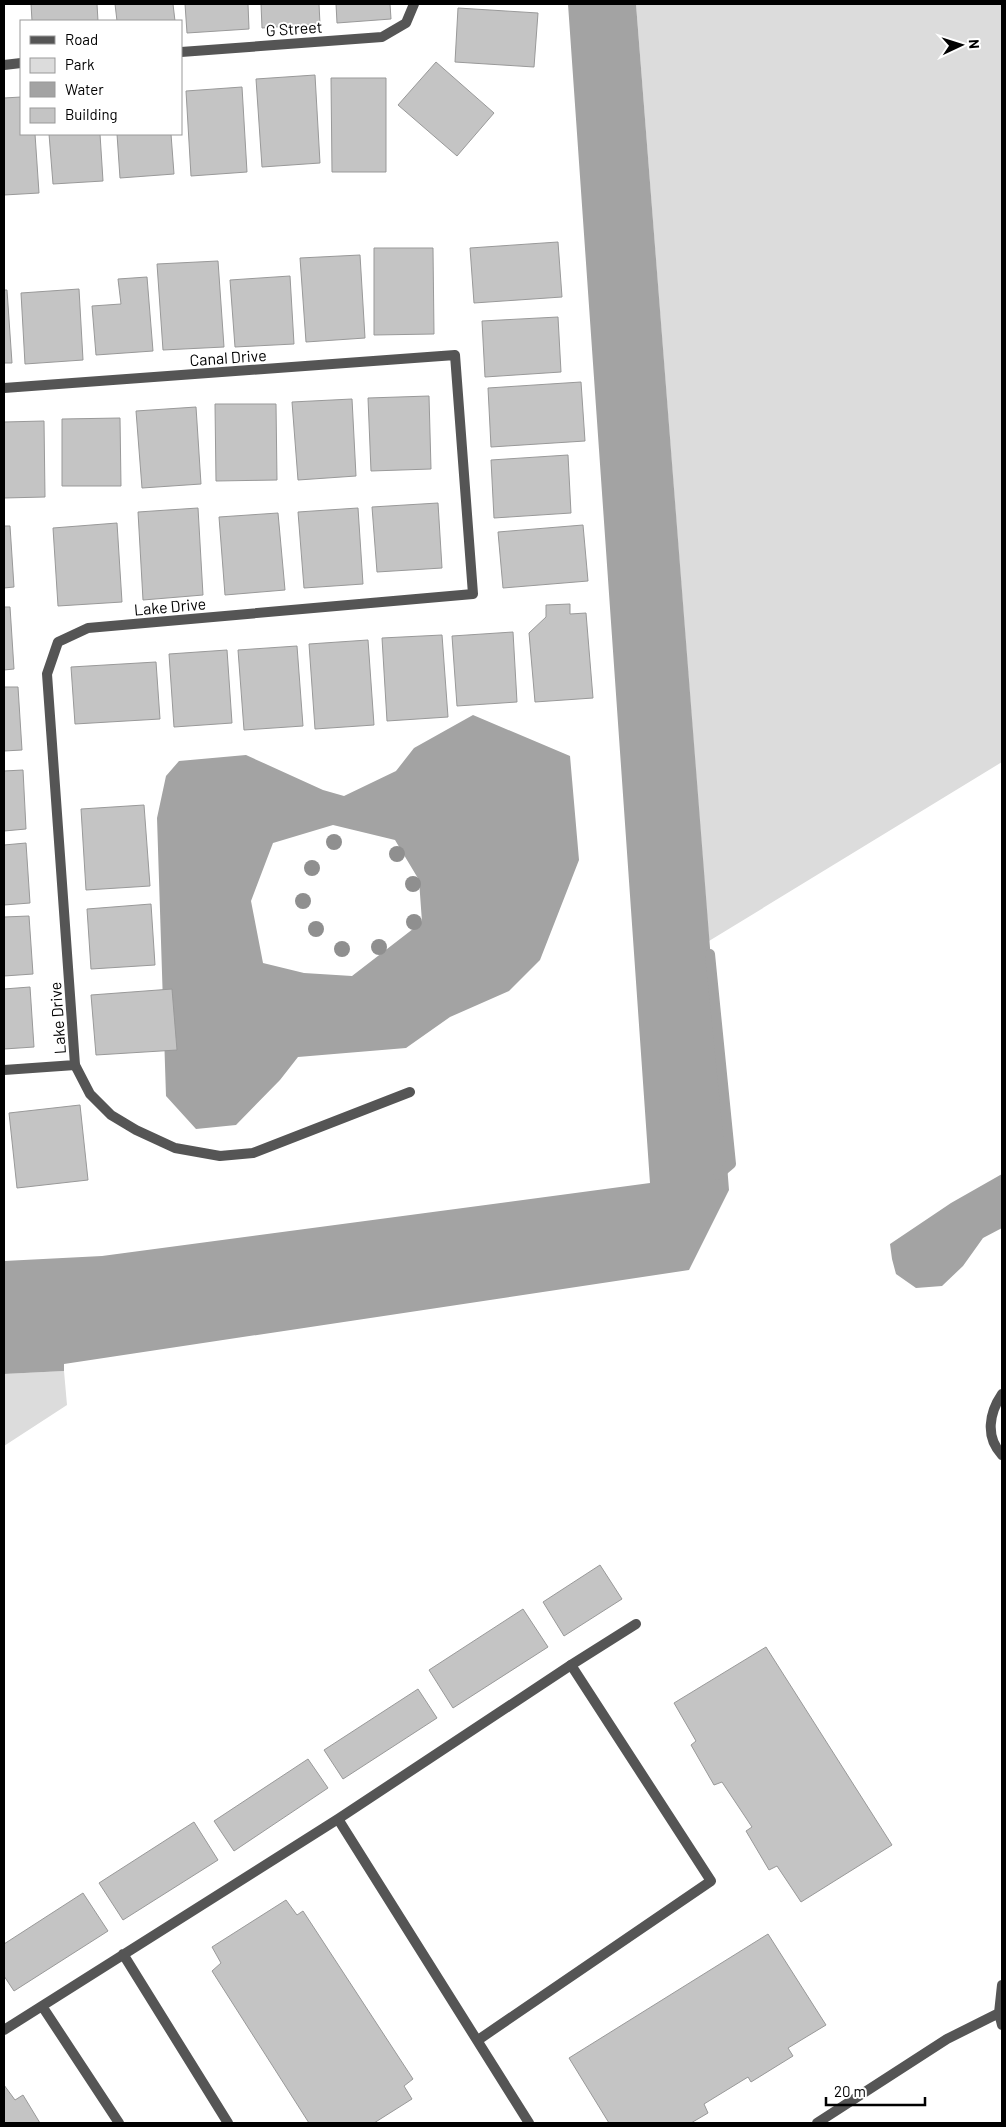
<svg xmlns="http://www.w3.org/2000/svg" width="1006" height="2127" font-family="Barlow,sans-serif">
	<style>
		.green { fill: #dcdcdc }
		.water { fill: #a3a3a3; fill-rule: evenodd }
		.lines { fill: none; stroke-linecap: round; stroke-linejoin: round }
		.stream { stroke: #a3a3a3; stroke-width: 10 }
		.building { fill: #c4c4c4; stroke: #999 }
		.service { stroke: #555; stroke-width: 10 }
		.minor { stroke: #555; stroke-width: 10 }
		.tree { fill: #8f8f8f }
		.labels { text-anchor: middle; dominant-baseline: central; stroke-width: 4; stroke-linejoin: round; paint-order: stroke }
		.street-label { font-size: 16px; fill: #000; stroke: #fff }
	</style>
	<rect width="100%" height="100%" fill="#fff"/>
	<!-- green -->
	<path class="green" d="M636 4H1002V762L709 941Z
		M64 1371 67 1405 4 1446V1374Z"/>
	<!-- water -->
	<path class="water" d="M568 4H636L729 1190 689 1270 64 1364V1371L4 1374V1261L102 1256 650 1183Z
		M473 715 570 756 579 860 540 960 509 991 450 1017 406 1048 298 1057 280 1080 236 1125 196 1129 166 1096 157 818 166 776 179 761 246 755 323 790 344 796 396 771 414 748ZM333 825 395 840 419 880 422 922 352 976 304 973 263 963 251 901 273 843Z
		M1002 1174V1228L983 1238 963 1266 942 1286 916 1288 896 1274 892 1259 890 1244 951 1203Z"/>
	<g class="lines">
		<!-- stream -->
		<path class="stream" d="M710 954 731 1164 718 1175"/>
	</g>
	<!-- building -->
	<path class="building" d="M31 4H97L98 21H32Z
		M115 4H173L175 21H117Z
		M185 4H248L249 29 187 33Z
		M261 4H319L320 24 262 28Z
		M336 4H390L391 19 337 23Z
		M458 8 538 13 534 67 455 62Z
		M436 62 494 113 457 156 398 105Z
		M315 75 320 163 262 167 256 79Z
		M331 78H386V172H332Z
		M242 87 247 172 191 176 186 91Z
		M21 97V134H35L39 193 4 195V98Z
		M49 134H100L103 181 53 184Z
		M117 134H171L174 174 120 178Z
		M558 242 562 297 474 303 470 248Z
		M374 248H433L434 334 374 335Z
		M360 255 365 338 306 342 300 258Z
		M218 261 224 347 163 350 157 264Z
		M290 276 294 344 235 347 230 280Z
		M147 277 153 351 96 355 92 306 121 304 118 279Z
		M79 289 83 360 25 364 21 293Z
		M4 290H7L12 363H4Z
		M558 317 561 372 485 377 482 321Z
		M581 382 585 441 491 447 488 388Z
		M429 396 431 469 371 471 368 398Z
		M352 399 356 476 298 480 292 402Z
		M215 404H276L277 480 216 481Z
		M196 407 201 484 142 488 136 411Z
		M120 418 121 486H62V419Z
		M44 421 45 497 4 498V422Z
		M568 455 571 513 494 518 491 460Z
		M438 503 442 568 377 572 372 507Z
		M198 508 203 595 143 600 138 512Z
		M358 508 363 584 304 588 298 512Z
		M278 513 285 590 225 595 219 517Z
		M117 523 122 602 58 606 53 528Z
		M583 525 588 581 503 588 498 532Z
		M4 526H10L14 587 4 588Z
		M570 604V614L586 613 593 698 535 702 529 633 546 617V605Z
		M4 607H10L14 669 4 670Z
		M513 632 517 702 457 706 452 636Z
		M442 635 448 717 387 721 382 638Z
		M368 640 374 725 315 729 309 644Z
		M297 646 303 726 244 730 238 650Z
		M227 650 232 723 174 727 169 654Z
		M156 662 160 719 75 724 71 667Z
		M4 687H18L22 750 4 751Z
		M23 770 26 829 4 831V771Z
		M144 805 150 886 86 890 81 809Z
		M26 843 30 903 4 905V845Z
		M151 904 155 965 91 969 87 909Z
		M29 916 33 974 4 976V917Z
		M30 987 34 1047 4 1049V989Z
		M172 989 177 1050 96 1055 91 995Z
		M80 1105 88 1180 17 1188 9 1113Z
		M600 1565 622 1599 564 1636 543 1602Z
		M523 1609 548 1647 453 1708 429 1670Z
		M766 1647 892 1845 801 1902 777 1866 769 1870 746 1831 752 1827 722 1782 714 1785 691 1745 696 1741 674 1703Z
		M418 1689 437 1718 343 1779 324 1750Z
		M308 1759 328 1788 234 1851 214 1821Z
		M194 1822 218 1860 123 1920 99 1883Z
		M83 1893 108 1931 14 1991 4 1976V1944Z
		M286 1900 297 1915 303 1911 413 2079 404 2086 412 2099 374 2123H309L212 1971 221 1963 212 1947Z
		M768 1934 826 2025 788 2048 793 2056 751 2082 748 2077 704 2104 708 2113 691 2123H609L569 2058Z
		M4 2085 15 2100 23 2095 40 2123H4Z"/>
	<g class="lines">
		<!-- service -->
		<path class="service" d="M75 1065 90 1094 111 1115 136 1130 175 1148 220 1156 253 1153 410 1092
			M478 2040 711 1881 571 1665"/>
		<!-- minor -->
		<path class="minor" d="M181 52 382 37 406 23 414 4
			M4 65 21 63
			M4 388 455 355 473 594 88 628 58 642 47 674 75 1065 4 1070
			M1002 1394C989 1413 985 1437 1002 1455
			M338 1819 529 2123
			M123 1954 228 2123
			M1002 1985 999 2013 1002 2025
			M42 2006 119 2123
			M4 2030 338 1819 571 1665 636 1624
			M817 2123 947 2039 999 2013"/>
	</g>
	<!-- trees -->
	<g class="tree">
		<circle cx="334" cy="842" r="8"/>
		<circle cx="397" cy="854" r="8"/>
		<circle cx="312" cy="868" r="8"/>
		<circle cx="413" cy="884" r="8"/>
		<circle cx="303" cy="901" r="8"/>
		<circle cx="414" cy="922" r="8"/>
		<circle cx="316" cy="929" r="8"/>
		<circle cx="379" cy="947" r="8"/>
		<circle cx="342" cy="949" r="8"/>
	</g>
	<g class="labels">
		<!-- street labels -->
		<g class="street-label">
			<text transform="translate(294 28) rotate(-4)">G Street</text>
			<text transform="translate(228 357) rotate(-4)">Canal Drive</text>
			<text transform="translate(170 606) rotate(-5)">Lake Drive</text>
			<text transform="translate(57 1018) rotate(-94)">Lake Drive</text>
		</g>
	</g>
	<!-- border -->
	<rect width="1006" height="2127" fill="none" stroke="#000000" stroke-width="10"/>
	<!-- legend -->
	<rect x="20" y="20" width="162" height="115" fill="#ffffff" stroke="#999999"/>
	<rect x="30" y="36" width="25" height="8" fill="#555555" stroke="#999999"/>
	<text x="65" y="45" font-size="15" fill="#000000">Road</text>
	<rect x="30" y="58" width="25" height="15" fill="#dcdcdc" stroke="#999999"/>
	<text x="65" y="70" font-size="15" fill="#000000">Park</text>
	<rect x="30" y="82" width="25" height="15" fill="#a3a3a3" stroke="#999999"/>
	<text x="65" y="95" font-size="15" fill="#000000">Water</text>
	<rect x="30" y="108" width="25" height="15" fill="#c4c4c4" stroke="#999999"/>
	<text x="65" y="120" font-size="15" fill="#000000">Building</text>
	<!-- north arrow -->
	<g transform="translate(961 45) rotate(86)" stroke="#ffffff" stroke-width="4" paint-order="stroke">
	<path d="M0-4L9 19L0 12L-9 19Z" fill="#000000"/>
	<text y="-8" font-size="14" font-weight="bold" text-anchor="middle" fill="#000000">N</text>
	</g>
	<!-- scale -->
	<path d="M826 2097v8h99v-8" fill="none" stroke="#000000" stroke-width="2.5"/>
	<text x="834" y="2097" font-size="15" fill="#000000" stroke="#ffffff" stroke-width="4" paint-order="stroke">20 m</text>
</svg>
